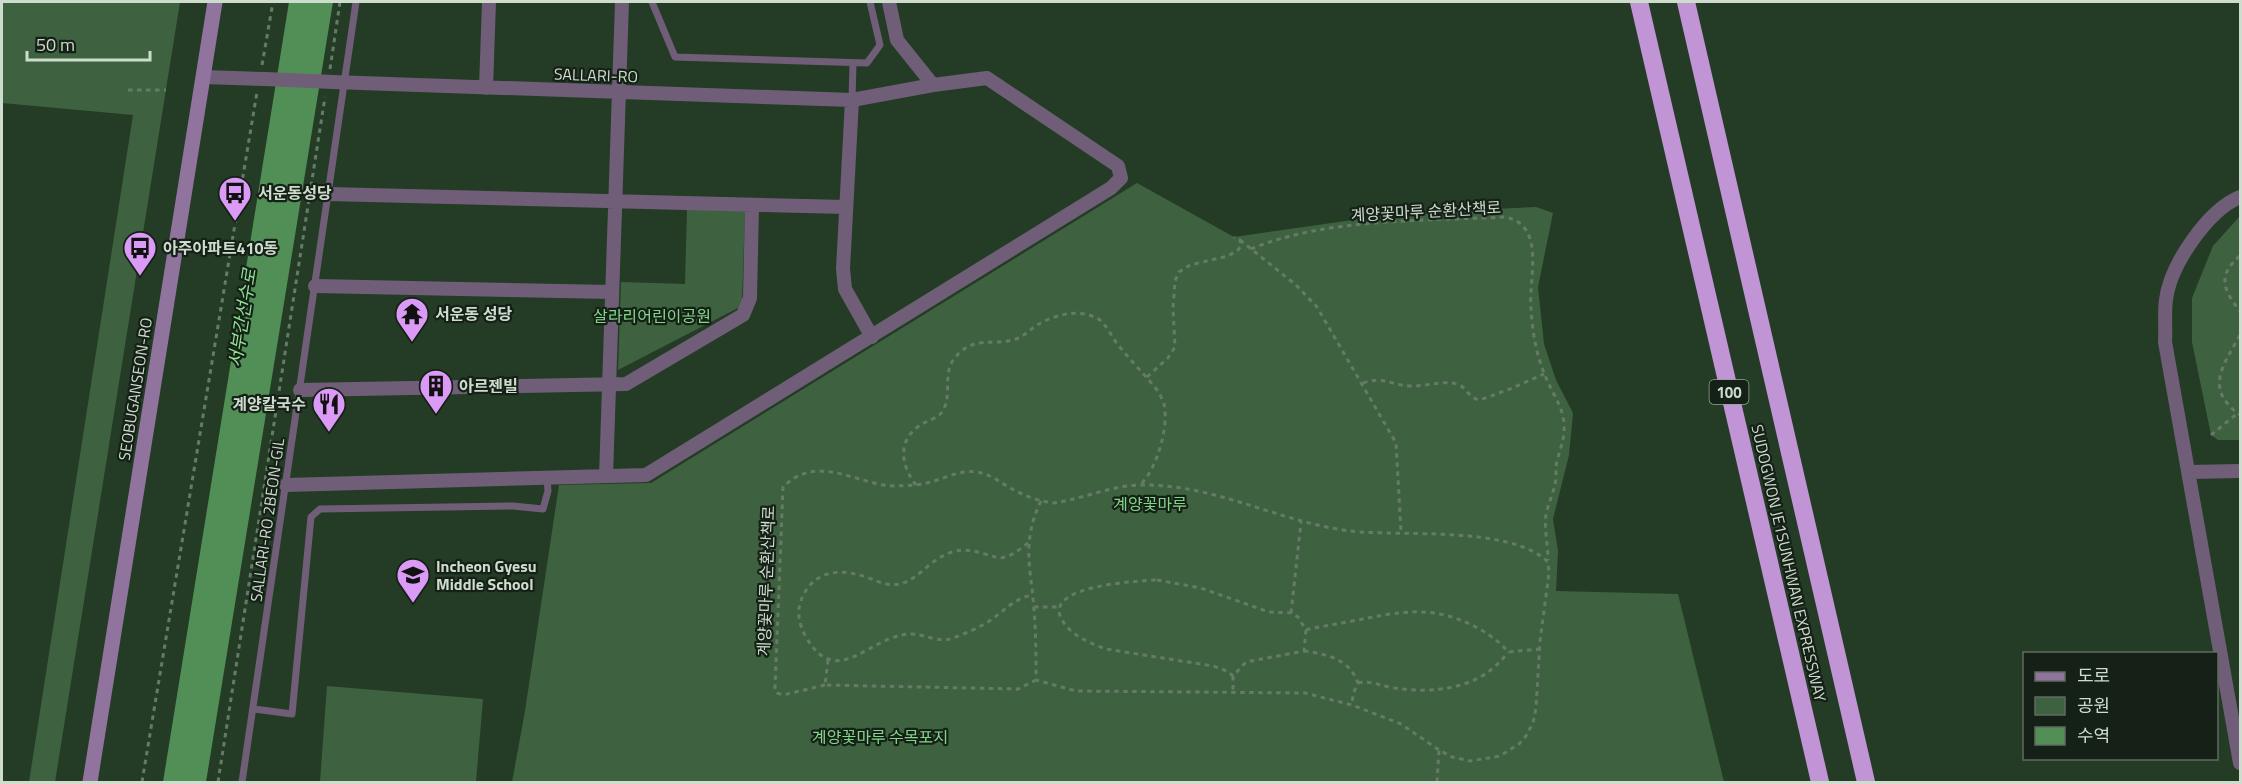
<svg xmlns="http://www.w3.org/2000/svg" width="2242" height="784" font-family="'Titillium Web','Noto Sans KR',sans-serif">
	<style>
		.green { fill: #3e6240 }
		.water { fill: #528f57 }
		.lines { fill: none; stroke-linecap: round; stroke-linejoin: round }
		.path { stroke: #667b67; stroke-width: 3; stroke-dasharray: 4.5 4.5; stroke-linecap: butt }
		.lane { stroke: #705e79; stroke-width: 7 }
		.street { stroke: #705e79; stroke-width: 14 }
		.secondary { stroke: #91749e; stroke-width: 15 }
		.highway { stroke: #c194d5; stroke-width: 18 }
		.street-bridge { stroke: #705e79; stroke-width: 14 }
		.labels { text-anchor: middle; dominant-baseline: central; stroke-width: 4.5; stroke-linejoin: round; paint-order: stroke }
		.shield { fill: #152016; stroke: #96a497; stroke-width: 1.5 }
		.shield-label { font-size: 15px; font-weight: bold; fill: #cedcce }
		.street-label { font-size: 16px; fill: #cedcce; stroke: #152016 }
		.poi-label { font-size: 16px; font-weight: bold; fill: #cedcce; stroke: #152016; text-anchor: start }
		.park-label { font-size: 16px; fill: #83d689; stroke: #152016 }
		.water-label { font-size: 18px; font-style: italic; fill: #8fe294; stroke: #152016 }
	</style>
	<rect width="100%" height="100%" fill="#243c25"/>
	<!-- green -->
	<path class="green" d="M2 2H180L55 782H29L133 115 2 103Z
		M1137 183 1234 237 1395 214 1536 207 1553 213 1538 287 1544 344 1556 380 1573 413 1569 455 1553 519 1558 551 1556 591 1678 594 1724 782H512L525 711 559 485 651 483Z
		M687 209 745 211 742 301 740 307 736 309 618 370 621 282 685 284Z
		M2240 216V440H2218L2211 435 2192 342V298L2213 246Z
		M327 686 483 699 476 782H320Z"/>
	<!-- water -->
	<path class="water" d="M289 2H333L206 782H163Z"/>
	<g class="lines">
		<!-- path -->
		<path class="path" d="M262 65 273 2
			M330 69 340 2
			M128 90H166
			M1240 240 1296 285 1317 307 1396 443 1401 532
			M1251 249C1325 218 1425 221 1505 217 1547 225 1528 280 1531 308 1532 329 1536 355 1545 375 1551 392 1564 407 1564 426 1565 438 1560 449 1557 461 1555 469 1557 476 1555 484 1553 494 1548 504 1546 515 1544 529 1548 545 1548 560
			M2240 256C2217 275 2223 290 2240 311
			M2240 335C2224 365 2203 388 2240 415
			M1147 377 1168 358 1175 347 1173 308 1175 281 1179 272 1190 265 1228 256 1238 250 1241 246 1240 240 1234 237
			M1363 383C1383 376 1391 385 1409 386 1426 387 1440 380 1457 384 1467 387 1469 399 1480 400L1510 389 1544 374
			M2211 435 2238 413
			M916 485C901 466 897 441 919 426 927 420 937 419 942 412 953 396 942 374 954 359 973 334 992 347 1016 339 1025 336 1031 328 1039 324 1056 314 1082 308 1100 320 1108 327 1112 338 1119 346 1131 361 1145 375 1158 391 1160 395 1163 400 1164 404 1169 427 1157 469 1140 485
			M1028 543C1021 548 1014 555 1005 557 993 561 976 545 952 552 932 558 919 578 903 583 887 589 873 578 859 575 835 568 812 574 802 598 796 612 799 624 806 637 837 691 869 636 909 634 924 633 938 644 953 638 964 634 976 629 986 623 1003 613 1013 598 1033 595
			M1157 580 1201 588 1269 612 1291 613 1298 617 1306 630 1304 651 1246 662 1233 676 1227 671 1213 666 1106 649C1090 643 1069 635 1061 618 1045 585 1139 581 1157 580Z
			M1034 607H1059
			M1291 613 1301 522
			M1306 630C1320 626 1333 625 1347 622 1400 612 1433 602 1483 631 1492 637 1501 643 1508 652L1539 649
			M1304 651C1326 654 1350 659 1358 683L1353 694 1352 705
			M828 660 825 685 1018 689 1036 680
			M1233 676V692
			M1358 683C1371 680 1381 686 1394 688 1435 694 1482 689 1508 652
			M825 685 783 695 777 693 775 688 783 487C811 459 842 475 874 483 887 487 901 486 915 485 936 484 956 469 977 472 991 474 1002 484 1014 490 1027 497 1040 501 1053 503 1083 499 1112 485 1142 485 1215 484 1279 522 1350 531 1401 537 1510 525 1548 562L1549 573 1540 641 1536 708 1533 723 1526 736 1519 744 1500 756 1470 761 1452 757 1439 750 1401 724 1352 705 1305 693 1076 691 1036 680C1036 657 1036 633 1034 610 1031 568 1021 542 1041 501
			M142 782 257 92
			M218 782 325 97
			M1437 782 1439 750"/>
		<!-- lane -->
		<path class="lane" d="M652 2 675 57 867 63 880 45 870 2
			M852 100 853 63
			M254 709 292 714 311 517 320 509 513 506 543 509 548 491 547 478
			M242 782 356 2"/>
		<!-- street -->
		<path class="street" d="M889 2 897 40 933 85
			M203 77 265 79
			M486 88 489 2
			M852 100 843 269 845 289 872 337
			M328 194 846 207
			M2240 197C2208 210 2170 265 2166 300 2164 314 2166 328 2165 342L2240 763
			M315 286 612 292
			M300 390 626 384 743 315 750 298 752 205
			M2189 472 2240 471
			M606 476 622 2
			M286 485 646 475 1111 188 1121 178 1118 166 987 78 933 85 852 100 333 82"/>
		<!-- secondary -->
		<path class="secondary" d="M90 782 215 2"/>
		<!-- highway -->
		<path class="highway" d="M1639 2 1820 782
			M1686 2 1866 782"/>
		<!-- street-bridge -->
		<path class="street-bridge" d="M265 79 333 82"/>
	</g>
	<!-- icons -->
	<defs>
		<g id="bus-pin" transform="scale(1.725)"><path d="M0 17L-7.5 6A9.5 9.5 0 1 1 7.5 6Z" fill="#da9af6" stroke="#152016"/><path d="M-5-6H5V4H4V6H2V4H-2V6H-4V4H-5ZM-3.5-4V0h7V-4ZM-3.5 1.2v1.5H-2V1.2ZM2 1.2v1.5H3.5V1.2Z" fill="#111"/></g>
		<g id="temple-pin" transform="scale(1.725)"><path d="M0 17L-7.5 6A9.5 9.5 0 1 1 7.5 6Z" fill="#da9af6" stroke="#152016"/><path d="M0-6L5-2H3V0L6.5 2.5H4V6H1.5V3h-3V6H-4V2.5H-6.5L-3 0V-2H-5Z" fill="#111"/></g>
		<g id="building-pin" transform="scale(1.725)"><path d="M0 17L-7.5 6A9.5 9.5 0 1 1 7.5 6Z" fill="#da9af6" stroke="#152016"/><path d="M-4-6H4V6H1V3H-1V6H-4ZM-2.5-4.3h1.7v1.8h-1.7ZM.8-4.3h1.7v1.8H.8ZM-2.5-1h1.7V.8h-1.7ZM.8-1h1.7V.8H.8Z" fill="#111"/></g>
		<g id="restaurant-pin" transform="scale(1.725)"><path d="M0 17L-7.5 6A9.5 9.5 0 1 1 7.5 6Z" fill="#da9af6" stroke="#152016"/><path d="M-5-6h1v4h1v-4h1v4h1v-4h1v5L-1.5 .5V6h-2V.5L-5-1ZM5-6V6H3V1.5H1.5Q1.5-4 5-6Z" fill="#111"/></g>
		<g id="school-pin" transform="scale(1.725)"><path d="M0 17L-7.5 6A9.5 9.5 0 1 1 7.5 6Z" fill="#da9af6" stroke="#152016"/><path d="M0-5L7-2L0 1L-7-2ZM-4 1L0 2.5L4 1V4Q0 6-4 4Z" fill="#111"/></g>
	</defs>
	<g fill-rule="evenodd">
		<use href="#bus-pin" x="235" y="193"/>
		<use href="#bus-pin" x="140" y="248"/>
		<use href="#temple-pin" x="412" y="314"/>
		<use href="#building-pin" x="436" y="386"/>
		<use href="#restaurant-pin" x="329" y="404"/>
		<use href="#school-pin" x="413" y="575"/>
	</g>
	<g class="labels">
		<!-- shield labels -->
		<rect class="shield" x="1709.5" y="380" width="39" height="24" rx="4.5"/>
		<g class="shield-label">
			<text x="1729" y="392">100</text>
		</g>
		<!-- street labels -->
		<g class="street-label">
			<text transform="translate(596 75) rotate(2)">SALLARI-RO</text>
			<text transform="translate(1426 211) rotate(-3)">계양꽃마루 순환산책로</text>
			<text transform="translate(135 389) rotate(-81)">SEOBUGANSEON-RO</text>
			<text transform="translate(267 520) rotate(-82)">SALLARI-RO 2BEON-GIL</text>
			<text transform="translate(1789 563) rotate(77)">SUDOGWON JE1SUNHWAN EXPRESSWAY</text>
			<text transform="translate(766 581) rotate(-88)">계양꽃마루 순환산책로</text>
		</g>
		<!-- poi labels -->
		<g class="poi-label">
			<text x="258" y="193">서운동성당</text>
			<text x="163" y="248">아주아파트410동</text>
			<text x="435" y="314">서운동 성당</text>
			<text x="459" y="386">아르젠빌</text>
			<text x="306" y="404" text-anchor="end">계양칼국수</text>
			<text x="436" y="566">Incheon Gyesu<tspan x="436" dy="18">Middle School</tspan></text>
		</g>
		<!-- park labels -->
		<g class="park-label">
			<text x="652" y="316">살라리어린이공원</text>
			<text x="1150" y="504">계양꽃마루</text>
			<text x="880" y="737">계양꽃마루 수목포지</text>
		</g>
		<!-- water labels -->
		<g class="water-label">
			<text transform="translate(242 318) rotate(-81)">서부간선수로</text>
		</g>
	</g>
	<!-- border -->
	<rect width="2242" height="784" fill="none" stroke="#cedcce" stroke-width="6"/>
	<!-- legend -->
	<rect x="2023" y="652" width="195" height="108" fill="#152016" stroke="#5f6b60" stroke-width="1.5"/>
	<rect x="2035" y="672" width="30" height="9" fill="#91749e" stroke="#5f6b60" stroke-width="1.5"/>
	<text x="2077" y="682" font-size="18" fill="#cedcce">도로</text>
	<rect x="2035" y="697" width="30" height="18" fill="#3e6240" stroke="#5f6b60" stroke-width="1.5"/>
	<text x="2077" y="712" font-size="18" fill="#cedcce">공원</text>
	<rect x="2035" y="727" width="30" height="18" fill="#528f57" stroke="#5f6b60" stroke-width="1.5"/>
	<text x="2077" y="742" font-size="18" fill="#cedcce">수역</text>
	<!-- scale -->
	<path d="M27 51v9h123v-9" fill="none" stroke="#cedcce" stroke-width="3"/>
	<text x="36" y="51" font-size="18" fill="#cedcce" stroke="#152016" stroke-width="4.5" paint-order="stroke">50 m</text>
</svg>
